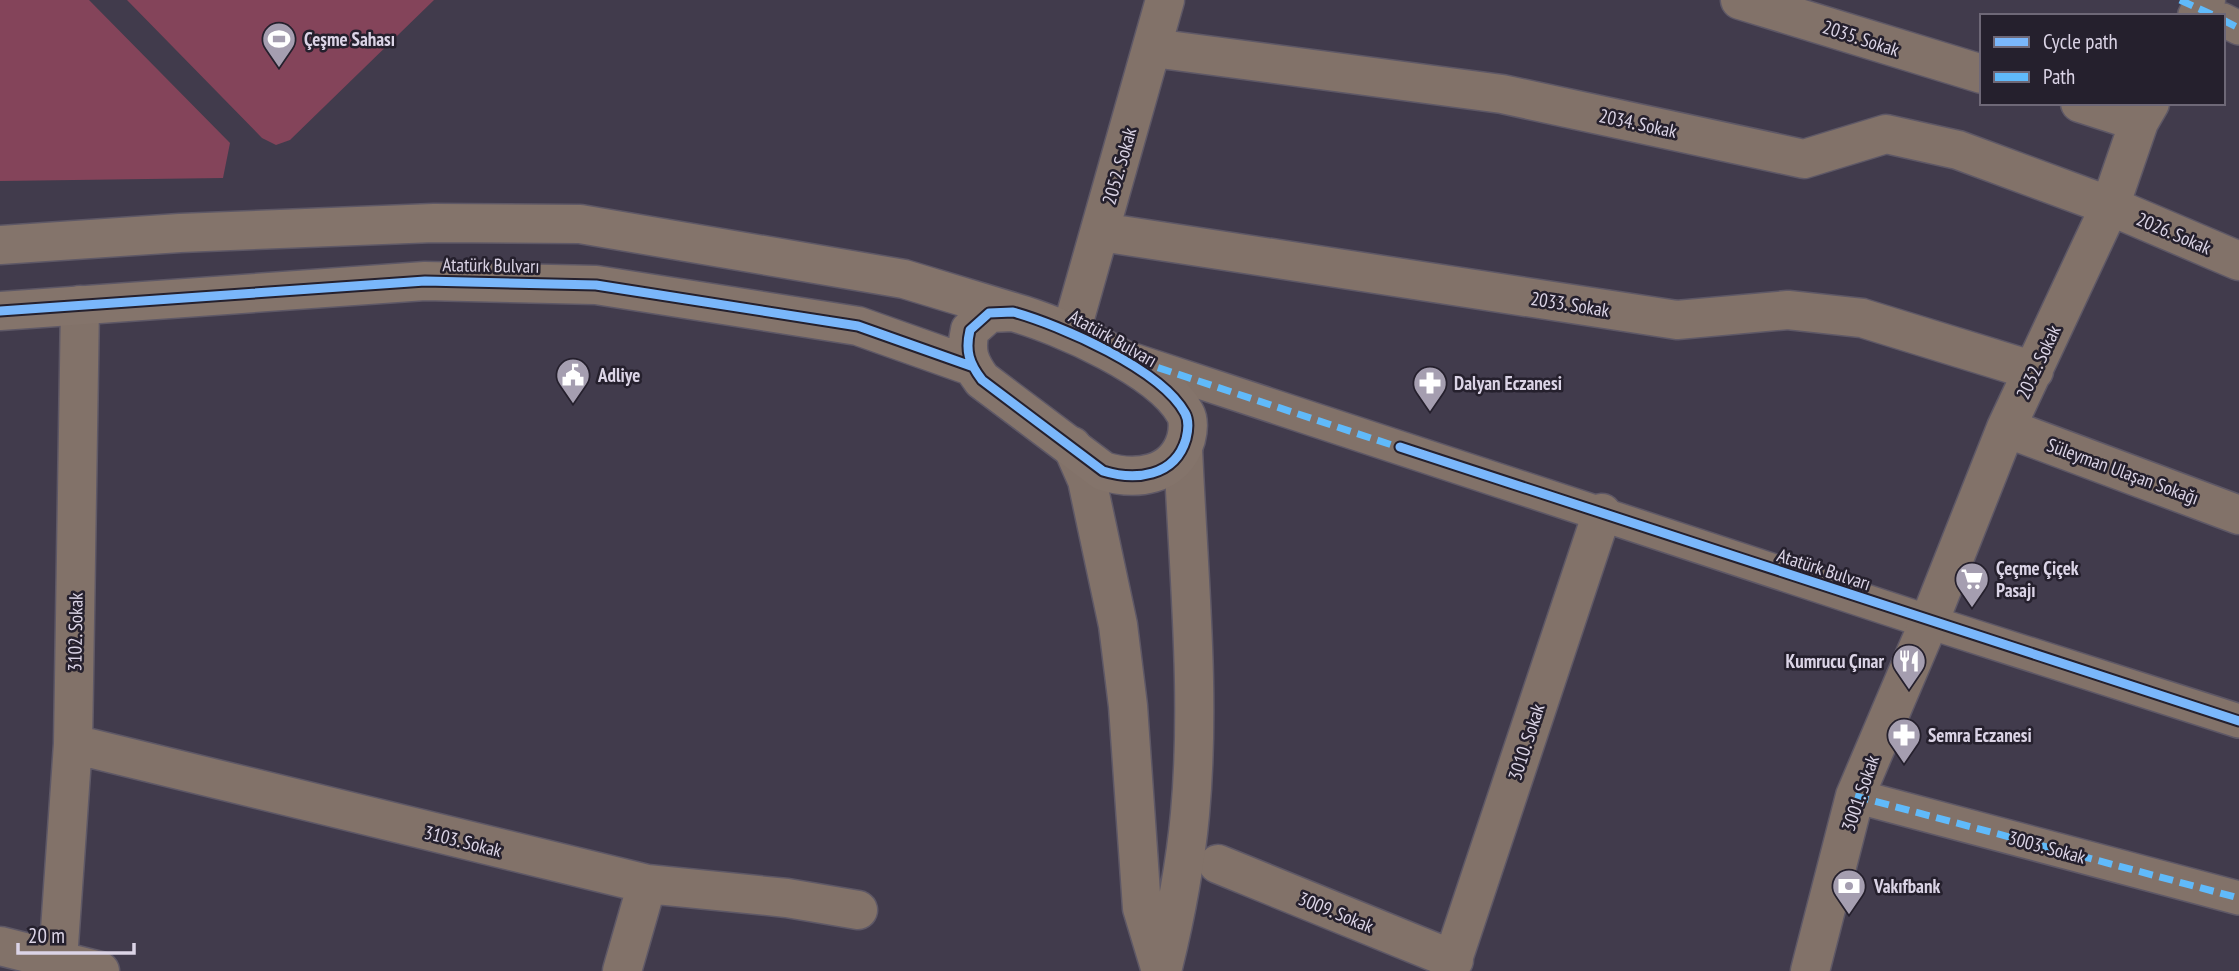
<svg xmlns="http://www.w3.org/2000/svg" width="2239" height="971" font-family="'PT Sans Narrow',sans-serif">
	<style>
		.green { fill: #84445a }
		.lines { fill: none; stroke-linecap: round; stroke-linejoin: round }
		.pedestrian-casing { stroke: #5e5866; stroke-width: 36 }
		.minor-casing { stroke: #5e5866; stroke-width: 41 }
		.tertiary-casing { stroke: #5e5866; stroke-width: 41 }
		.secondary-casing { stroke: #5e5866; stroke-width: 41 }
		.pedestrian { stroke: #827269; stroke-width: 33 }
		.minor { stroke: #827269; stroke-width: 38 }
		.tertiary { stroke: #827269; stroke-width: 38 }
		.secondary { stroke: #84746b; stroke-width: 38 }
		.quiet { stroke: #60bafa; stroke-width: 7; stroke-dasharray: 14 7; stroke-linecap: butt }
		.cycleway-casing { stroke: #25202d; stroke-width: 13 }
		.cycleway { stroke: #7ab7fb; stroke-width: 9 }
		.labels { text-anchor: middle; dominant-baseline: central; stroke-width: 5; stroke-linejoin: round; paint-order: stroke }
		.street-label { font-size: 19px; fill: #dbd4e6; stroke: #25202d }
		.poi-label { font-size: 19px; font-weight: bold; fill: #dbd4e6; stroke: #25202d; text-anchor: start }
	</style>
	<rect width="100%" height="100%" fill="#413b4c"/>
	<!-- green -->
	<path class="green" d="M0 0H89L230 143 223 178 0 181Z
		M127 0H434L290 140 276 145 262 138Z"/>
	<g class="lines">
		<!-- pedestrian casing -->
		<g class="pedestrian-casing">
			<path id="pedestrian" d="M2223 20 2239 28
				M1133 360 1929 622 2239 721
				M1855 796 2239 898"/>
		</g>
		<!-- minor casing -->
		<g class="minor-casing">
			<path id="minor" d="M1740 0 1982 74
				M2197 16 2206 0
				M1153 48 1502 94 1804 159 1886 134 1958 150 2110 206 2239 261
				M2080 103 2139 122
				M1101 232 1677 320 1788 310 1862 318 2034 371
				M1071 332 1165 0
				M2006 428 2239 515
				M73 744 647 884 787 898 858 910
				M1218 864 1454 960
				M0 946 100 971
				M58 959 73 744 80 305
				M622 971 647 884
				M1449 971 1602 513
				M1810 971 1855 796 1929 622 2006 428 2110 206 2139 122 2150 103"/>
		</g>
		<!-- tertiary casing -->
		<g class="tertiary-casing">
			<path id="tertiary" d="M1072 446 1087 480 1118 625 1128 706 1142 908 1161 971
				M1162 971C1175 919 1185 868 1190 814 1201 694 1188 569 1183 448"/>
		</g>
		<!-- secondary casing -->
		<g class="secondary-casing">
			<path id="secondary" d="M0 245 180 233 434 223 580 224 904 279 1013 312
				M0 311 425 281 596 285 858 326 971 366
				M1013 312C1060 325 1161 369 1185 413 1189 420 1188 431 1186 439 1175 477 1135 481 1103 471L982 380C969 363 965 351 970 330L989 313Z"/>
		</g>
		<!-- pedestrian -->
		<use href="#pedestrian" class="pedestrian"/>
		<!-- minor -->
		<use href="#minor" class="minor"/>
		<!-- tertiary -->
		<use href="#tertiary" class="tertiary"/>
		<!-- secondary -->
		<use href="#secondary" class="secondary"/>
		<!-- quiet -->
		<path class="quiet" d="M2180 0 2215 16
			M2223 20 2239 28
			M1138 361 1404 449
			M1855 796 2239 898"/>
		<!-- cycleway casing -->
		<g class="cycleway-casing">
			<path id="cycleway" d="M0 311 425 281 596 285 858 326 971 366
				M1013 312C1060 325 1161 369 1185 413 1189 420 1188 431 1186 439 1175 477 1135 481 1103 471L982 380C969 363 965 351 970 330L989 313Z
				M1400 447 2239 721"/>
		</g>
		<!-- cycleway -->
		<use href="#cycleway" class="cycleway"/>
	</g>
	<!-- icons -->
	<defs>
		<g id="stadium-pin" transform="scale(1.75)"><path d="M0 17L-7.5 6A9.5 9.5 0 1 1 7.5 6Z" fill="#a59eb0" stroke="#25202d"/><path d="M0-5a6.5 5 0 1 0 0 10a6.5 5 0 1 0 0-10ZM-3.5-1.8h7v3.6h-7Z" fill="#fff"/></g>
		<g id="civic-pin" transform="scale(1.75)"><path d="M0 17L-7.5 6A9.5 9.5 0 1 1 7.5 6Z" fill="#a59eb0" stroke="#25202d"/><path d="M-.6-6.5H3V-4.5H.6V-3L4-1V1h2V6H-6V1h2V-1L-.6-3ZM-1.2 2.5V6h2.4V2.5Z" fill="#fff"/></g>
		<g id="pharmacy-pin" transform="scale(1.75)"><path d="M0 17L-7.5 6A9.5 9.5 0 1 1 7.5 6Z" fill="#a59eb0" stroke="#25202d"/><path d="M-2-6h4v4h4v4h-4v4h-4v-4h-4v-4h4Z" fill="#fff"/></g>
		<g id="supermarket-pin" transform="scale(1.75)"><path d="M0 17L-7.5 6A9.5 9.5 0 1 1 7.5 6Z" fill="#a59eb0" stroke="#25202d"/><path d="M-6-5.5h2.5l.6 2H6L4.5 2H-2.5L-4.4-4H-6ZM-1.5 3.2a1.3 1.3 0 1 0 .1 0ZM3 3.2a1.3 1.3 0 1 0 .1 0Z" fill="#fff"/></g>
		<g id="restaurant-pin" transform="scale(1.75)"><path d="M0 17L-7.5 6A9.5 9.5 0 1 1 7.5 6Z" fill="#a59eb0" stroke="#25202d"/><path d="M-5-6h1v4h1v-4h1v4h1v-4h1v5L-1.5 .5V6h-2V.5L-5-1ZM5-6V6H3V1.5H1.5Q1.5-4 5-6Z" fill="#fff"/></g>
		<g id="bank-pin" transform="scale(1.75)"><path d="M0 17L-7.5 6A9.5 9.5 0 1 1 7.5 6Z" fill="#a59eb0" stroke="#25202d"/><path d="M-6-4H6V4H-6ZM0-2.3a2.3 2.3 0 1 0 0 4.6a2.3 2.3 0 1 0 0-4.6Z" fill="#fff"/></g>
	</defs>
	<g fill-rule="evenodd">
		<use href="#stadium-pin" x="279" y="39"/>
		<use href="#civic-pin" x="573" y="375"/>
		<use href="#pharmacy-pin" x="1430" y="383"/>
		<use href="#supermarket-pin" x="1972" y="579"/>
		<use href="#restaurant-pin" x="1909" y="661"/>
		<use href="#pharmacy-pin" x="1904" y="735"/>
		<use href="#bank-pin" x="1849" y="886"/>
	</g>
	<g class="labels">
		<!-- street labels -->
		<g class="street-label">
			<text transform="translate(1861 38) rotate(18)">2035. Sokak</text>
			<text transform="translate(1638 123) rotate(12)">2034. Sokak</text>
			<text transform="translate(1119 166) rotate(-74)">2052. Sokak</text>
			<text transform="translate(2174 233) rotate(23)">2026. Sokak</text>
			<text transform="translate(491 265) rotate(1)">Atatürk Bulvarı</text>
			<text transform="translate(1570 304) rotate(9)">2033. Sokak</text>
			<text transform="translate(1113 338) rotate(29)">Atatürk Bulvarı</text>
			<text transform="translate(2038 362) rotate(-65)">2032. Sokak</text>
			<text transform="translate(2123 471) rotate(20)">Süleyman Ulaşan Sokağı</text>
			<text transform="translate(1824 569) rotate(18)">Atatürk Bulvarı</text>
			<text transform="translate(75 632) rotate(-89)">3102. Sokak</text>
			<text transform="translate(1526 742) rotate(-72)">3010. Sokak</text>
			<text transform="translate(1860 793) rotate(-71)">3001. Sokak</text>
			<text transform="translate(463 841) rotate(14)">3103. Sokak</text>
			<text transform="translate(2047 847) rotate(15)">3003. Sokak</text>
			<text transform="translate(1336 912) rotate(22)">3009. Sokak</text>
		</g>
		<!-- poi labels -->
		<g class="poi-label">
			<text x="304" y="39">Çeşme Sahası</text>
			<text x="598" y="375">Adliye</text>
			<text x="1454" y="383">Dalyan Eczanesi</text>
			<text x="1996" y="568">Çeçme Çiçek<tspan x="1996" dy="22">Pasajı</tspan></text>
			<text x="1884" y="661" text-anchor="end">Kumrucu Çınar</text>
			<text x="1928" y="735">Semra Eczanesi</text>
			<text x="1874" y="886">Vakıfbank</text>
		</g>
	</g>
	<!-- legend -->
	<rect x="1980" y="14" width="245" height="91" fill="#25202d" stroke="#6e6877" stroke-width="2"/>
	<rect x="1994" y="37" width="35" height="10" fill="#7ab7fb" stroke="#6e6877" stroke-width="2"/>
	<text x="2043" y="49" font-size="21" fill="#dbd4e6">Cycle path</text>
	<rect x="1994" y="72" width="35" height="10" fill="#60bafa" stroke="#6e6877" stroke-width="2"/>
	<text x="2043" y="84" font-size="21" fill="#dbd4e6">Path</text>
	<!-- scale -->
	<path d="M18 943v10h116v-10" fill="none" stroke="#dbd4e6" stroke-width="3.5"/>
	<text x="28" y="943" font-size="21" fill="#dbd4e6" stroke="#25202d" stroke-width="5" paint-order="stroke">20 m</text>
</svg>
